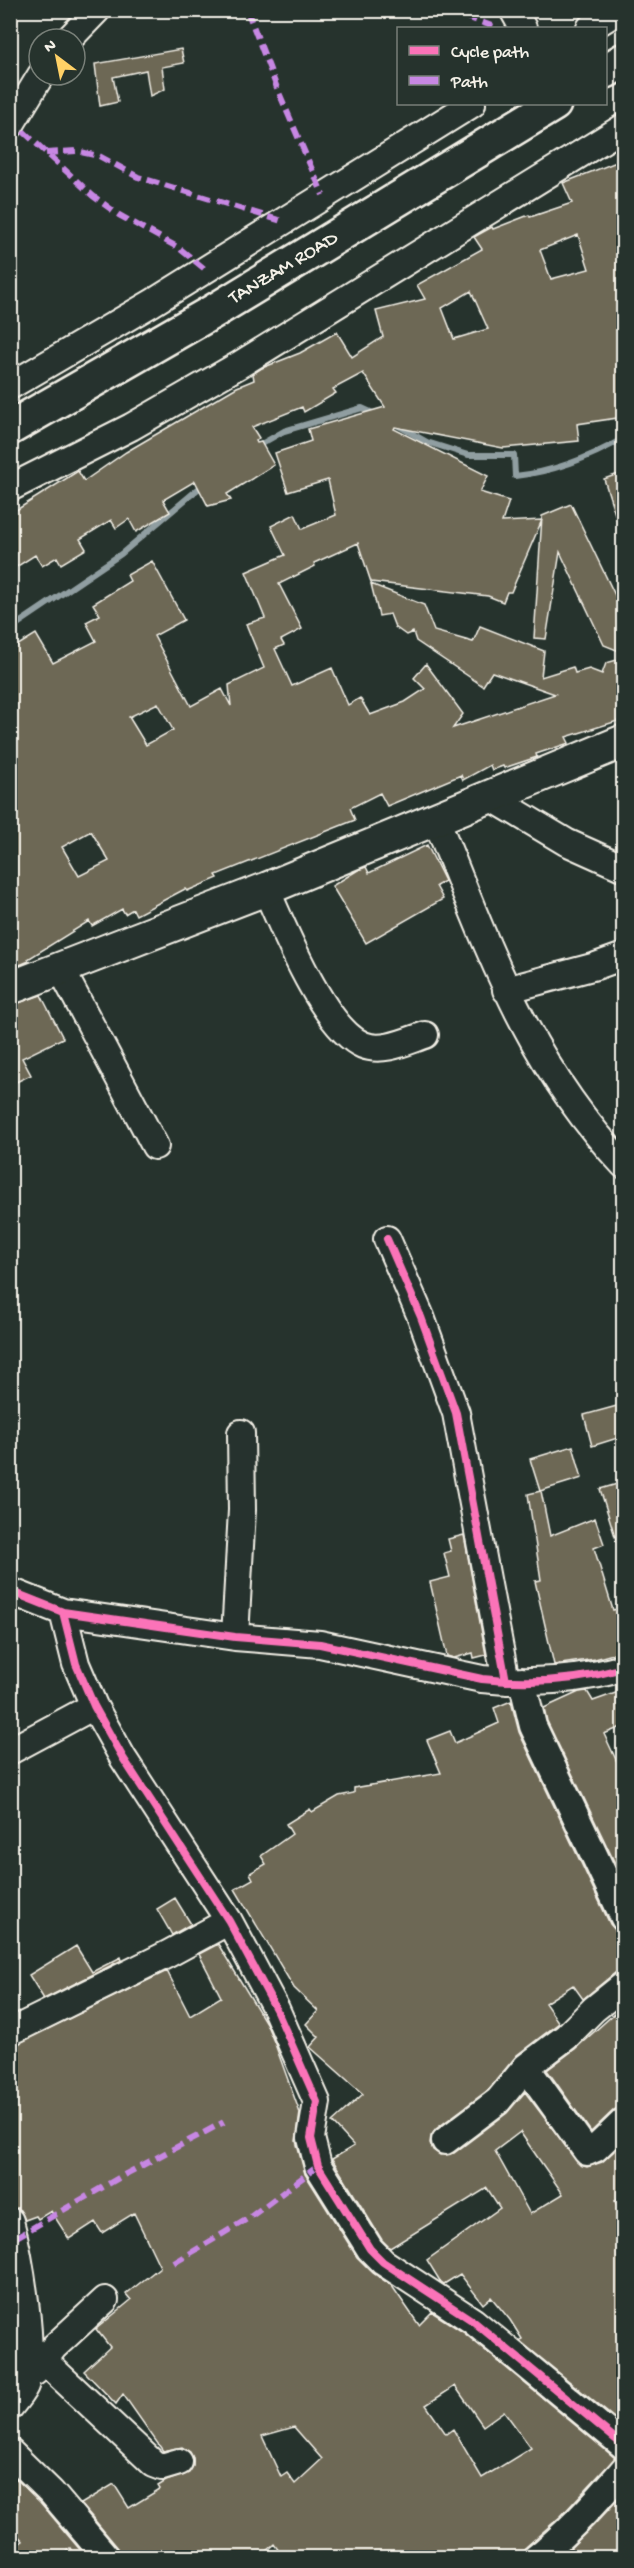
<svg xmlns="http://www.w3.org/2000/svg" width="634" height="2568" font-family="'Gochi Hand',sans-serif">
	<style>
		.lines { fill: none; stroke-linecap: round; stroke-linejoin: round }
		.stream { stroke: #909ea1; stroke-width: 6 }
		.building { fill: #6d6755; stroke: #f4f1e8; stroke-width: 1.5; fill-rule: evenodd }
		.minor-casing { stroke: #f4f1e8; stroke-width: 30 }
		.major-casing { stroke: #f4f1e8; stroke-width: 36 }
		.highway-casing { stroke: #f4f1e8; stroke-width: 38 }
		.minor { stroke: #26332d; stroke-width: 26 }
		.major { stroke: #26332d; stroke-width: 32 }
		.highway { stroke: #26332d; stroke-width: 33 }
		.quiet { stroke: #c787e3; stroke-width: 6; stroke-dasharray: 12 6; stroke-linecap: butt }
		.cycleway-casing { stroke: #26332d; stroke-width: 11 }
		.cycleway { stroke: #fb73b8; stroke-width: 8 }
		.labels { text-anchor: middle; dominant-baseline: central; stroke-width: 4.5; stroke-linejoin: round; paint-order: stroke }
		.street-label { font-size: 20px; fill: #f4f1e8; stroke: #26332d }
	</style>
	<rect width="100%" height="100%" fill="#26332d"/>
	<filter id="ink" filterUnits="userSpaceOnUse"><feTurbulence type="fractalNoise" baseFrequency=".0167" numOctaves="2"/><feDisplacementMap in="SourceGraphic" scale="12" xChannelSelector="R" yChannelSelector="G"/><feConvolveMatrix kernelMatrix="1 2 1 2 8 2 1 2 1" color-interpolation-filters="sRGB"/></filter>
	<g filter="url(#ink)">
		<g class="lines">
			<!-- stream -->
			<path class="stream" d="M397 425 427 442 468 455H514L515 476C553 472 591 457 624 438
				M256 447 284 431 362 408 375 414
				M10 629 121 554 204 484"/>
		</g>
		<!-- building -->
		<path class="building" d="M181 49 184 63 162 67 165 89 150 96 146 70 113 77 118 102 100 106 95 64Z
			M624 159V417L577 424 579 441 503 448 395 427 394 429 488 476 480 492 509 501 502 522 542 520 511 592H507L503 602 488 596 371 582 358 543 314 563 315 566 279 584 302 629 281 640 284 645 275 649 292 686 332 668 348 705 360 698 370 715 405 702 425 689 414 678 426 664 463 714 453 728 555 694 492 672 483 686 416 641 413 632 406 635 395 627 390 614 379 616 371 584 424 605 434 631 473 642 480 626 544 651 541 677 573 667 575 673 589 669 602 674 606 663 624 658V719L566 737 569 743 536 754 537 757 504 768 503 766 492 770 490 765 463 780 461 775 387 806 380 793 350 808 355 820 216 875 218 878 187 891 185 889 136 915 133 909 125 914 122 909 92 926 89 921 28 959 29 961 10 969V650L36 634 53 663 96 641 86 622 100 615 93 604 130 581 127 575 152 561 184 620 154 636 191 706 222 689 231 706 229 685 264 668 246 624 265 618 246 572 285 555 271 526 295 514 302 529 336 515 328 480 288 492 275 453 311 441 308 429 385 407 363 373 333 389 336 393 304 412 302 407 252 427 259 438 256 441 257 443 261 442 274 465 227 494 231 500 208 506 195 481 163 500 170 512 136 532 129 519 116 528 111 520 80 539 86 549 61 564 57 557 42 566 35 555 10 571V514L78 471 84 481 126 452 237 387 254 380 253 374 262 368 300 353 337 332 352 357 383 337 376 311 425 299 417 285 482 249 474 237 492 227 493 229 529 215 530 217 572 203 563 183ZM578 235 589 269 551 279 540 250ZM471 291 488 329 454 339 442 308ZM158 703 173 730 146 745 129 717ZM91 831 109 861 79 876 62 847Z
			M624 472V529L620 530 604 479Z
			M571 504 624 614V653L604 645 560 552 546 639 534 638 542 516Z
			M427 845 445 881 436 886 443 899 366 943 332 886 358 870 366 867 369 873Z
			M41 995 63 1038 22 1058 31 1075 10 1085V1006Z
			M624 1404V1436L592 1446 584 1415Z
			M573 1446 582 1478 540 1491 530 1459Z
			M624 1482V1551L620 1552 600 1489Z
			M541 1491 550 1536 595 1518 604 1544 594 1548 613 1610 621 1608 624 1616V1651L595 1659 554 1665 535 1581 541 1580 528 1494Z
			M464 1535 486 1655 474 1658 473 1653 454 1658 447 1656 430 1582 450 1577 444 1553 451 1551 448 1539Z
			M624 1690V1726L604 1734 619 1766 624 1763V1882L547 1721 544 1708 579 1692 587 1691 593 1701Z
			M511 1701 519 1732 610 1924 616 1931 624 1933V1970L615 1973 583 1999 573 1985 545 2003 559 2023 517 2055 488 2090 436 2129 431 2136 430 2143 433 2150 440 2155 454 2153 507 2113 525 2092 580 2165 587 2167 602 2162 624 2142V2192L615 2201 624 2219V2426L520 2341 522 2339 510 2320 491 2297 483 2304 460 2274 444 2284 440 2281 427 2260 500 2208 487 2188 390 2248 382 2240 332 2159 354 2146 332 2122 363 2094 310 2047 319 2037 306 2024 318 2011 294 1988 235 1889 253 1879 250 1873 266 1864 261 1856 292 1834 286 1824 310 1809 312 1812 339 1796 354 1793V1788L441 1773 427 1740 450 1731 455 1743 499 1723 494 1708ZM520 2132 563 2194 530 2214 495 2151Z
			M175 1898 191 1924 172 1935 157 1909Z
			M218 1944 266 2023 275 2044 300 2113 296 2141 305 2174 357 2257 373 2273 392 2286 419 2325 432 2312 463 2332 615 2458 561 2516 526 2547 521 2558H284L274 2544 258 2558H122L118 2548 81 2504 114 2484 129 2508 160 2489 158 2486 166 2481 189 2473 193 2466V2458L190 2452 182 2447 163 2451 123 2394 116 2404 84 2371 110 2347 96 2329 131 2300 126 2294 160 2267 134 2213 102 2233 95 2222 69 2239 51 2211 38 2219 36 2216 25 2220 20 2210 10 2206V2047L167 1971 190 2016 221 1997 199 1954ZM455 2386 483 2426 504 2411 531 2448 482 2478 453 2429 446 2434 426 2405ZM294 2427 322 2459 295 2484 287 2473 281 2477 262 2436Z
			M76 1946 92 1972 121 1957 122 1960 44 1999 29 1975Z
			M624 2005V2106L614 2110 591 2132 547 2070 575 2049Z
			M10 2473 40 2502 87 2558H76L70 2548 59 2558H10V2550L23 2541 10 2527Z
			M624 2493V2558H560L593 2526Z"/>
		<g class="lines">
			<!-- minor casing -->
			<g class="minor-casing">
				<path id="minor" d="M513 10 523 28
					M590 28 619 10
					M69 39 97 10
					M10 126 41 75
					M10 386 152 303 472 104
					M10 488 131 427 239 365 624 127
					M489 796 566 842 624 868
					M435 817C488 946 526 1062 624 1165
					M266 889C283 927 324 1029 363 1045 383 1053 407 1041 425 1035
					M61 969 155 1146
					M506 990 596 966 624 956
					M387 1239 421 1317 456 1413 506 1681
					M10 1591 63 1612 235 1637 320 1644 482 1679C530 1684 577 1681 624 1668
					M63 1612 76 1664 94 1706 123 1758 229 1921 276 2009 317 2102 311 2138 318 2166 370 2249 383 2262 473 2321 624 2446
					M235 1637 242 1510 241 1433
					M522 1681 533 1726 624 1918
					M10 1751 94 1706
					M10 2032 168 1954 229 1921
					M526 2067 587 2152 596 2148 624 2121
					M445 2141 498 2101 526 2067 566 2037 594 2009 624 1985
					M10 2221C20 2257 35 2348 26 2383 24 2391 15 2400 10 2407
					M43 2360 154 2464 162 2467 179 2462
					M35 2372 54 2347 105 2300
					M10 2452 51 2492 107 2558
					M536 2558C569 2532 597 2501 624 2469"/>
			</g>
			<!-- major casing -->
			<g class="major-casing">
				<path id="major" d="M10 988 266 889 624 741"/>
			</g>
			<!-- highway casing -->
			<g class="highway-casing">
				<path id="highway" d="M606 71 624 60
					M10 428 214 311 554 104"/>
			</g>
			<!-- minor -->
			<use href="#minor" class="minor"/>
			<!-- major -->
			<use href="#major" class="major"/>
			<!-- highway -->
			<use href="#highway" class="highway"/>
			<!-- quiet -->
			<path class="quiet" d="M247 10 277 88 323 195
				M448 10 497 28
				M10 119 93 196 119 215 179 248 206 270
				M46 153 76 151 99 156 138 177 282 221
				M15 2238 122 2176 224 2122
				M174 2263 249 2218 318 2166"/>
			<!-- cycleway casing -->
			<g class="cycleway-casing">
				<path id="cycleway" d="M387 1239 421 1317 456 1413 506 1681
					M10 1591 63 1612 235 1637 320 1644 482 1679C530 1684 577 1681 624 1668
					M63 1612 76 1664 94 1706 123 1758 229 1921 276 2009 317 2102 311 2138 318 2166 370 2249 383 2262 473 2321 624 2446"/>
			</g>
			<!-- cycleway -->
			<use href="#cycleway" class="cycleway"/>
		</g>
	</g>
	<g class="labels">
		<!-- street labels -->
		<g class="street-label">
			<text transform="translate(284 269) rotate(-31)">TANZAM ROAD</text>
		</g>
	</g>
	<!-- margin -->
	<rect width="634" height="2568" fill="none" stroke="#26332d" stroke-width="36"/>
	<rect x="18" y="18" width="598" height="2532" fill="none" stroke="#f4f1e8" stroke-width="2" filter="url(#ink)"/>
	<!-- legend -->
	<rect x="397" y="27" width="210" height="78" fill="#26332d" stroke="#787f78" stroke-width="1.5"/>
	<rect x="409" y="46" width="30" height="9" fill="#fb73b8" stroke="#787f78" stroke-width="1.5"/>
	<text x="451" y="57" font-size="18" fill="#f4f1e8">Cycle path</text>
	<rect x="409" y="76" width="30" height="9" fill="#c787e3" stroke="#787f78" stroke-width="1.5"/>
	<text x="451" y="87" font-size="18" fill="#f4f1e8">Path</text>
	<!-- north arrow -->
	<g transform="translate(57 57) rotate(328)"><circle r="28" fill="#26332d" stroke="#787f78" stroke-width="1.5"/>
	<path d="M0-4.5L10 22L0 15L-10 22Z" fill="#ffd166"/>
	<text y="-9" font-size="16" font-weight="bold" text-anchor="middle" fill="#f4f1e8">N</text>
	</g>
</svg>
